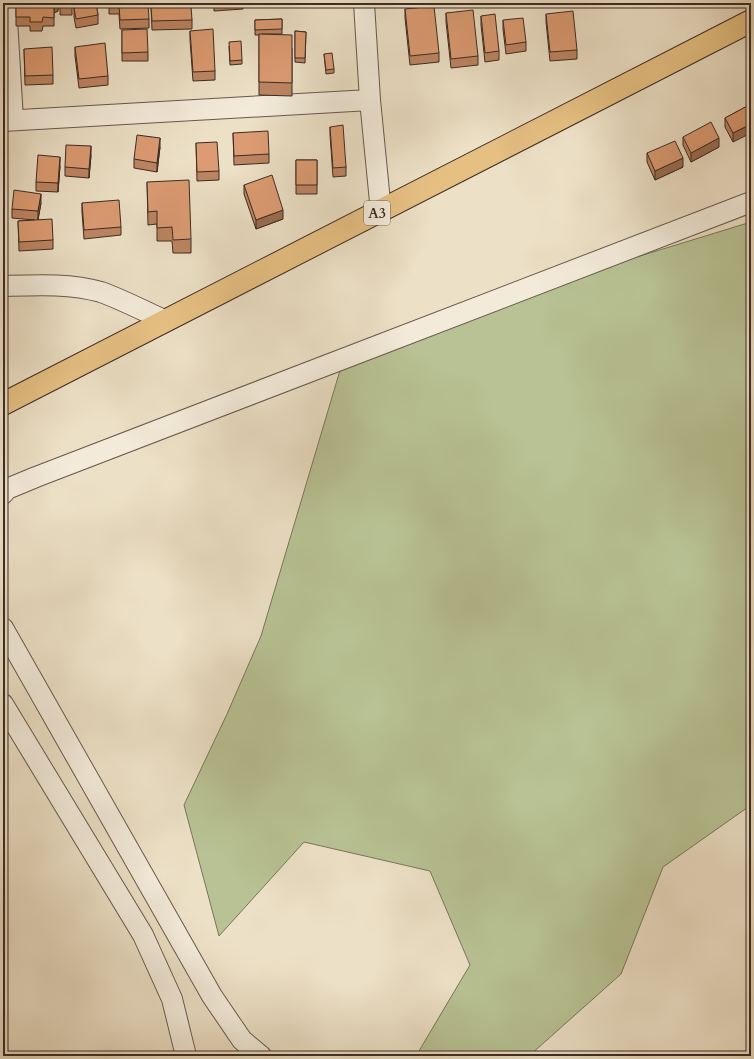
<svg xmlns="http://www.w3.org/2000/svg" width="754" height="1059" font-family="Cardo,serif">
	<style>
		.green { fill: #b8c294; stroke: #7a765c }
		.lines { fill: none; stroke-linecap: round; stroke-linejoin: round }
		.minor-casing { stroke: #68584d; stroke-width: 22 }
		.highway-casing { stroke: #3c2b25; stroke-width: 24 }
		.minor { stroke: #f3ebda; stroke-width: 20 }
		.highway { stroke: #e6c083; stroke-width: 22 }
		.wall { fill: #bd8562; stroke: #3c2b25 }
		.shaded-wall { fill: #9a6c50; stroke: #3c2b25 }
		.building { fill: #dc9b72; stroke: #3c2b25 }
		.labels { text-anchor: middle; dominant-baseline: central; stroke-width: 3; stroke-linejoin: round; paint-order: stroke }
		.shield { fill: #f3ebda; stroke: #73655b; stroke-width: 1 }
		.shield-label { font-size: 14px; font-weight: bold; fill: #3c2b25 }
	</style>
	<rect width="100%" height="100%" fill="#ece0c6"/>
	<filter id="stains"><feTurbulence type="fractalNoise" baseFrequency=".005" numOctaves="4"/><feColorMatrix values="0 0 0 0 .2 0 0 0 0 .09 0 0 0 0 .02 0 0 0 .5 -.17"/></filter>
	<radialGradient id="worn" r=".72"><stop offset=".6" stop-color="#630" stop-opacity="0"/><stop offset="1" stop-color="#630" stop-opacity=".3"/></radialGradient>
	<!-- green -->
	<path class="green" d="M751 222V805L663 867 621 974 529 1056H416L470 965 430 871 304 842 219 936 184 805 227 714 261 636 341 367 542 286Z"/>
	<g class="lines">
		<!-- minor casing -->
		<g class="minor-casing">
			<path id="minor" d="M6 3 13 120
				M364 3 370 100 381 212
				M3 121 370 100
				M3 286C35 285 70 283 101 292 123 300 144 311 166 321
				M3 494 7 489 36 477 751 202
				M3 628 212 996 242 1040 261 1056
				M3 704 143 935 172 999 186 1056"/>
		</g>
		<!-- highway casing -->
		<g class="highway-casing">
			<path id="highway" d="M3 404 751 21"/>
		</g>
		<!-- minor -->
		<use href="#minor" class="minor"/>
		<!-- highway -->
		<use href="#highway" class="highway"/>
	</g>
	<!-- wall -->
	<path class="wall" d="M58 3V11L54 13V26H43L42 31H30V26H16V6Z
		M60 3H72V15H60Z
		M74 3H96L98 15V24L76 28 74 17V8L85 6 84 4 75 5Z
		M109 3H138V4L149 19V28L120 29 119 14H109Z
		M164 3H186V6L192 20V29L152 30 151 7H165Z
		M214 3H243V9L214 11Z
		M256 3H279V5L256 7Z
		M306 3H332L306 6Z
		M405 9 439 53V62L410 65 405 18Z
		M446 13 478 56V65L451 68 446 22Z
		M546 14 577 50V59L550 61 546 22Z
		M481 16 499 51V60L485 62 481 25Z
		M282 19V34H262L292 48V96L259 95V35H255V20Z
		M503 20 526 42V51L506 54 503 29Z
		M122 30 148 52V61H122Z
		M190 31 215 71V80L193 81 190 40Z
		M295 31 306 32 305 63 295 62Z
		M229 46 242 60V64L230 65Z
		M75 47 108 76V85L79 88 75 56Z
		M24 49 53 75V84L25 85Z
		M324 54 334 69V73L326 74Z
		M751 104 733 142 725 127V118Z
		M330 127 346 167V176L333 177 330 135Z
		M233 133 269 154V163L234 165Z
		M683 137 719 147 691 162 683 145Z
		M196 143 219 171V180L197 181Z
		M160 147 157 172 134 168V159Z
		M647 153 683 167 655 180 647 162Z
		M91 155 89 178 65 176V167Z
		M296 160H317V194H296Z
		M60 166 58 192 36 191V182Z
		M147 182 191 239V253H173L172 241H157V224L148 225Z
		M244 185 283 219 256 229 244 194Z
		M41 203 38 219 53 240V249L19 251 18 221 34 220 12 218V209Z
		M82 203 121 227V235L84 239 82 212Z"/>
	<!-- shaded-wall -->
	<path class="shaded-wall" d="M56 3H58V11L54 13V4Z
		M751 124V133L733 142V133Z
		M160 138V147L157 172V163Z
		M719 138V147L691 162V153Z
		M91 146V155L89 178V169Z
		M60 157V166L58 192V183Z
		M683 158V167L655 180V171Z
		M41 194V203L38 220V211Z
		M283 210V219L256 229V220Z"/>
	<!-- building -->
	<path class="building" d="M44 3H56L54 4V18L43 17 42 22H30V17H16V6Z
		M60 3H72V6H60Z
		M86 3H96L98 15 76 19 74 8 86 6Z
		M109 3H138V4L148 3 149 19 120 20 119 5 109 6Z
		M165 3H186V5H165Z
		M191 6 192 20 152 21 151 7Z
		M434 6 439 53 410 56 405 9Z
		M473 10 478 56 451 59 446 13Z
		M573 11 577 50 550 52 546 14Z
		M495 14 499 51 485 53 481 16Z
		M523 18 526 42 506 45 503 20Z
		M282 19V29L255 30V20Z
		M147 29 148 52 122 53V30Z
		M213 29 215 71 193 72 190 31Z
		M295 31 306 32 305 58H295Z
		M259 34 292 35V83L259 82Z
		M241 41 242 60 230 61 229 42Z
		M3 43H4L3 79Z
		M105 43 108 76 79 79 75 47Z
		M52 47 53 75 25 76 24 49Z
		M332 53 334 69 326 70 324 54Z
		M751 104V124L733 133 725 118Z
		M711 122 719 138 691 153 683 137Z
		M343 125 346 167 333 168 330 127Z
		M268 131 269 154 234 156 233 133Z
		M137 135 160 138 157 163 134 159Z
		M675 141 683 158 655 171 647 153Z
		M217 142 219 171 197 172 196 143Z
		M66 145 91 146 89 169 65 167Z
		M38 155 60 157 58 183 36 182Z
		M296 160H317V185H296Z
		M272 175 283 210 256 220 244 185Z
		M189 180 191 239 173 240 172 227 157 228V211L148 212 147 182Z
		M14 190 41 194 38 211 12 209Z
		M119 200 121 227 84 230 82 203Z
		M52 219 53 240 19 242 18 221Z"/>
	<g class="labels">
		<!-- shield labels -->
		<rect class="shield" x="364" y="201" width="26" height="24" rx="3"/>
		<g class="shield-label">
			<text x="377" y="213">A3</text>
		</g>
	</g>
	<!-- margin -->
	<rect width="754" height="1059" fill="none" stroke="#ece0c6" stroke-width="16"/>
	<rect x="4" y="4" width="746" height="1051" fill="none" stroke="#3c2b25" stroke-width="2"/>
	<rect x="8" y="8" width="738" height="1043" fill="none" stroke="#3c2b25"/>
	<rect width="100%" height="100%" filter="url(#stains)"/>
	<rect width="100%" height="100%" fill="url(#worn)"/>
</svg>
